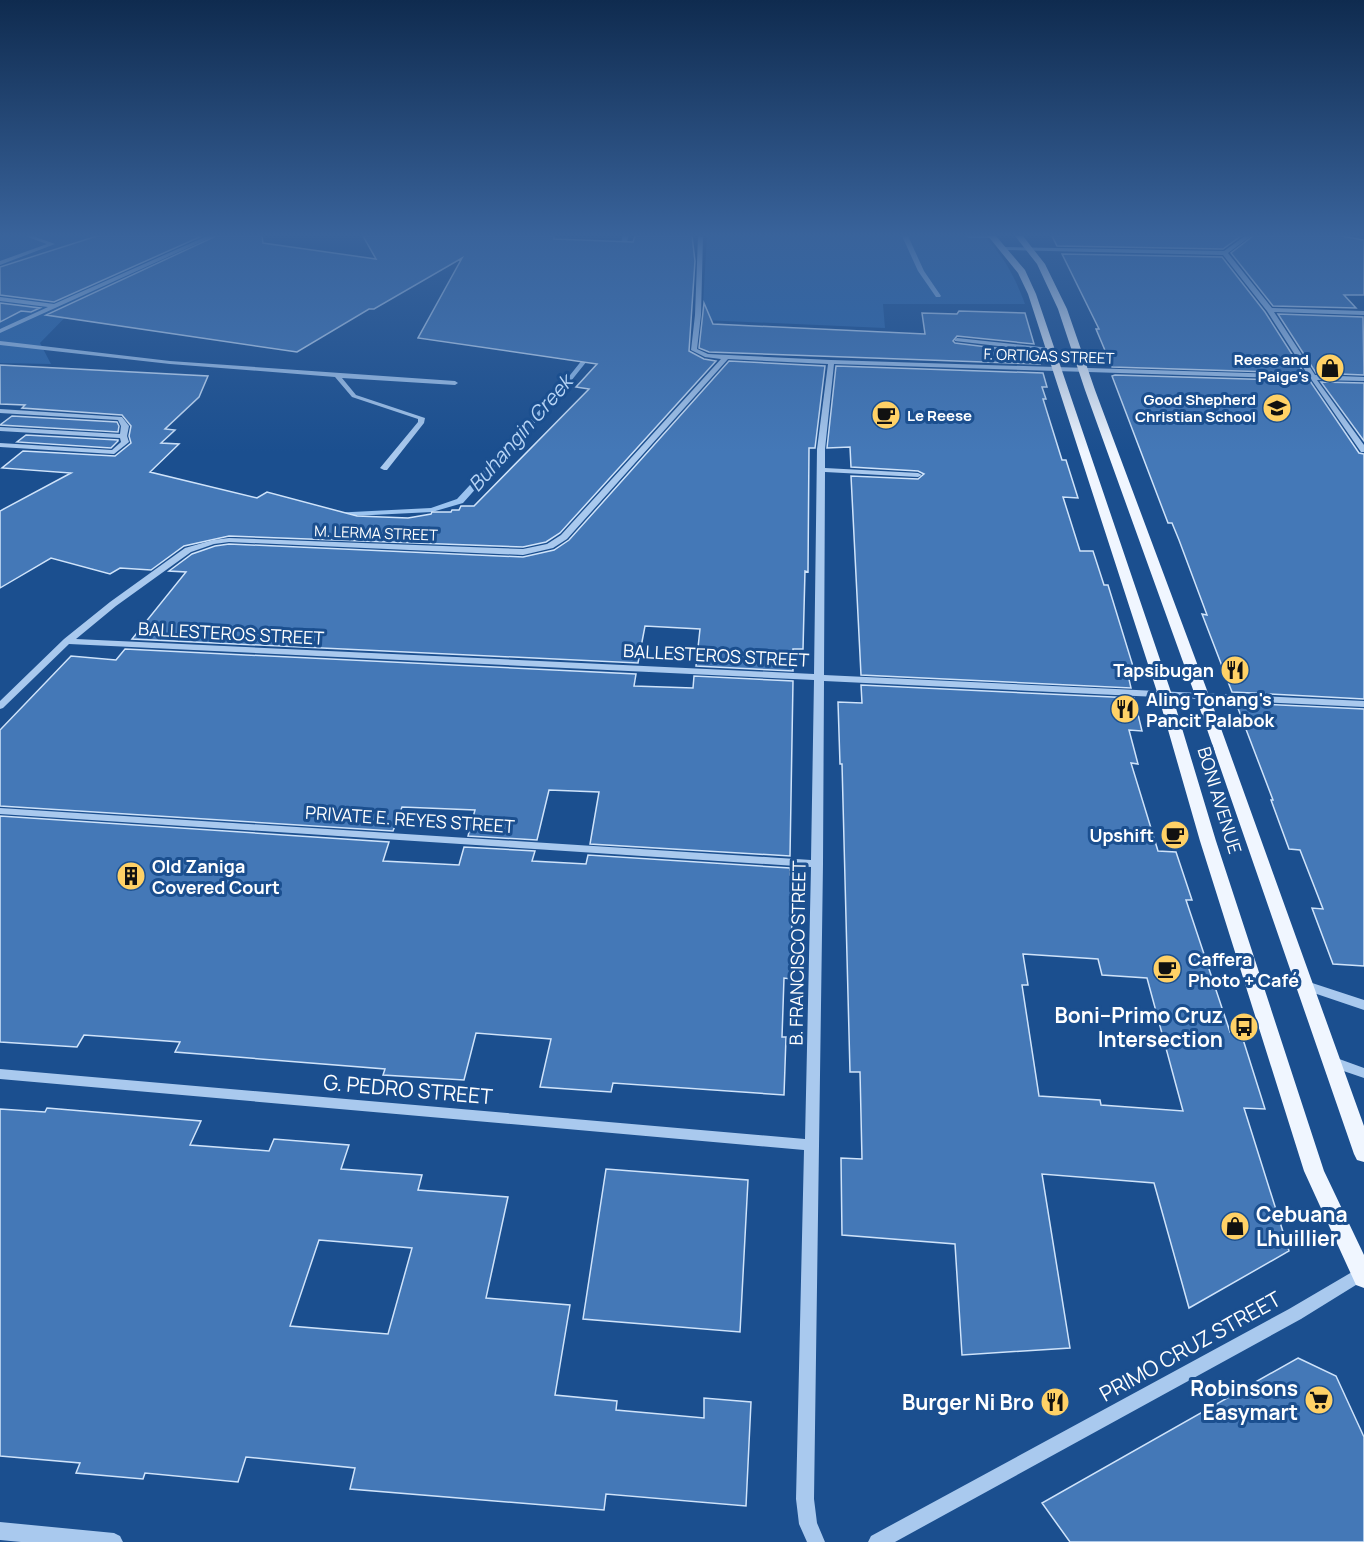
<svg xmlns="http://www.w3.org/2000/svg" width="1364" height="1542" font-family="Manrope,sans-serif">
	<style>
		.green { fill: #2e69ad }
		.lines { fill: none; stroke-linecap: round; stroke-linejoin: round }
		.stream { fill: #9cc4f0; fill-rule: evenodd }
		.building { fill: #4478b7; stroke: #cfe3fa; stroke-width: 1.5; fill-rule: evenodd }
		.minor { fill: #a9c9ee; fill-rule: evenodd }
		.major { fill: #f0f6ff; fill-rule: evenodd }
		.labels { text-anchor: middle; dominant-baseline: central; stroke-width: 6; stroke-linejoin: round; paint-order: stroke }
		.far-street-label { font-size: 15px; fill: #fff; stroke: #1b4f8f }
		.far-poi-label { font-size: 15px; font-weight: bold; fill: #fff; stroke: #1b4f8f; text-anchor: end }
		.street-label { font-size: 18px; fill: #fff; stroke: #1b4f8f }
		.poi-label { font-size: 18px; font-weight: bold; fill: #fff; stroke: #1b4f8f; text-anchor: start }
		.water-label { font-size: 20px; font-style: italic; fill: #b5d3f5; stroke: #1b4f8f }
		.near-poi-label { font-size: 21px; font-weight: bold; fill: #fff; stroke: #1b4f8f; text-anchor: end }
		.near-street-label { font-size: 21px; fill: #fff; stroke: #1b4f8f }
	</style>
	<rect width="100%" height="100%" fill="#1b4f8f"/>
	<!-- green -->
	<path class="green" d="M0 236H224L79 303 40 343 51 364 0 363Z
		M707 236H984C1004 256 1015 277 1025 304H883L885 328 702 320Z"/>
	<g class="lines">
		<!-- stream -->
		<path class="stream" d="M623 236H629L622 254 617 255Z
			M590 350 595 351 563 391 463 503 432 512 332 517 328 515 332 513 431 508 457 499 559 389Z"/>
	</g>
	<!-- building -->
	<path class="building" d="M97 236H202L54 302 0 295V267Z
		M216 236H262L263 243 376 259 363 236H554V239L633 242 635 236H692L695 261 689 351 704 359 716 361 560 533 546 542 523 547 229 536 184 546 151 570 120 568 110 574 51 558 0 588V511L71 473 2 468 23 451 115 456 131 443 129 436 131 426 122 415 22 408 25 405 0 404V365L208 376 199 397 165 429 175 430 161 443 179 444 150 472 257 498 267 492 357 516 408 518 431 514 432 512H451L452 510H459L461 506H474L589 389 576 387 597 364 418 338 462 258 374 309H369L297 352 46 315Z
		M1052 236H1241L1223 249 1057 246Z
		M1253 236H1341L1364 240V295H1344L1356 308 1273 306 1231 253Z
		M1062 254 1222 257 1265 312 1304 373 1112 367 1096 329H1099Z
		M0 303 40 308 31 312 21 311 0 322Z
		M704 303 713 324 925 334 922 313 957 314 959 311 1025 313 1034 344 957 336 953 341 955 343 1037 353 1040 364 709 352 699 348Z
		M1278 314 1363 317 1364 375 1316 373Z
		M729 361 825 366 815 448H809L808 572 805 571 803 649H793V671L696 666 700 629 645 626 638 663 132 639 186 572 169 571 192 554 215 546 229 544 523 557 554 550 569 540Z
		M836 366 1043 373 1047 387H1042L1046 399H1043L1062 460H1066L1078 498 1063 497 1080 551H1093L1104 585H1108L1136 676 1128 675 1131 688 861 675 851 476 918 479 924 474 918 471 851 467 850 447 827 448Z
		M1115 375 1310 381 1359 453 1364 454V699L1232 692 1202 614 1207 615 1179 540 1172 523H1168L1112 376Z
		M1321 382 1364 383V441Z
		M12 416 117 422 119 426 118 432 0 425Z
		M26 435 118 440V441L111 448 17 442Z
		M125 649 636 674 634 686 693 688 694 676 793 681 790 856 590 844 599 792 549 790 537 840 468 836 475 810 402 807 393 831 0 806V730L71 656 116 660Z
		M861 685 1134 698 1142 731 1129 730 1138 764 1131 763 1158 851 1176 852 1192 900H1186L1230 1032 1241 1033 1265 1109 1244 1108 1289 1251 1189 1308 1154 1183 1042 1174 1070 1348 962 1355 955 1244 842 1235 841 1158 862 1159 860 1072H850L842 764H840L838 702 862 703ZM1023 954 1098 959 1102 975 1147 978 1183 1111 1101 1105 1100 1100 1039 1096 1022 985H1028Z
		M1236 703 1364 709V966L1333 964 1312 908 1323 909 1300 850 1289 849 1271 800H1273Z
		M0 816 389 842 383 861 459 865 464 847 535 851 532 861 586 864 588 855 790 868V875L798 876 796 919 792 918 791 979 784 978 782 1037H786L784 1095 613 1083 611 1092 540 1087 551 1039 476 1033 464 1080 383 1075 385 1069 175 1052 180 1042 84 1035 77 1047 0 1042Z
		M47 1108 201 1121 190 1145 269 1151 274 1139 349 1145 341 1169 422 1175 418 1190 508 1197 486 1298 570 1305 555 1395 617 1401 616 1410 704 1418V1398L751 1402 746 1506 606 1494 604 1510 350 1489 355 1468 246 1457 238 1482 145 1473 143 1479 76 1473 80 1463 0 1456V1109L45 1112ZM319 1240 412 1248 388 1334 290 1326Z
		M606 1169 748 1180 740 1332 583 1319Z
		M1298 1358 1336 1376 1364 1437V1542H1070L1042 1503Z"/>
	<g class="lines">
		<!-- minor -->
		<path class="minor" d="M25 236H33L55 244 0 265V261L47 244Z
			M207 236H214L0 333V329L48 307 0 301V297L54 304Z
			M698 236 703 237 701 315 697 349 708 354 831 360 1308 375 1267 311 1223 255 1003 250 1005 247 1224 251 1245 236H1251L1228 253 1272 308 1364 311V315L1274 312 1315 375 1364 377V381L1317 380 1364 445V452H1361L1311 379 834 364 825 449V468L918 473 922 475 918 477 825 472 824 675 1364 701V707L824 681 823 864 814 1499 817 1523 825 1542H807L799 1524 796 1499 804 1150 0 1079V1069L805 1139 811 867 0 814V808L811 860 814 680 69 644 3 708 0 709V701L64 639 110 602 185 548 213 540 229 538 523 549 547 544 561 535 721 359 705 357 691 350 695 315ZM728 359 828 364 817 449 814 674 76 639 116 606 191 552 214 544 229 542 523 555 553 548 567 539Z
			M902 236H908L924 271 941 296 940 297H936L918 271Z
			M966 236H995L992 238H969Z
			M957 338 1050 348 1053 350 1050 352 955 341V339Z
			M0 341 170 361 455 381 458 383 455 385 342 378 356 395 425 418 424 423 387 470H384L380 468 418 422V419L352 397 335 377 170 364 0 345Z
			M0 409 122 417 129 426 127 436 129 442 114 454 0 447V443L112 450 121 442 120 438 0 431V427L120 434 121 426 118 420 0 413Z
			M1303 980 1364 1000V1010L1299 988 1297 985 1299 982Z
			M1331 1056 1364 1068V1078L1326 1065 1324 1061 1326 1057Z
			M1364 1265V1280L1301 1319 895 1542H868L871 1536 1289 1309Z
			M0 1522 114 1533 120 1536 123 1542H21L0 1540Z"/>
		<!-- major -->
		<path class="major" d="M988 236H996L1025 270 1036 294 1172 695 1216 841 1324 1171 1364 1255V1288L1356 1285 1304 1171 1200 841 1158 695 1028 294 1018 273Z
			M1015 236H1023L1045 264 1067 309 1095 390 1214 709 1364 1126V1162L1357 1160 1354 1154 1200 709 1085 390 1058 309 1037 264Z"/>
	</g>
	<!-- sky -->
	<linearGradient id="sky" x2="0" y2="1"><stop stop-color="#0f2b4f"/><stop offset="0.52" stop-color="#39639b"/><stop offset="1" stop-color="#39639b" stop-opacity="0"/></linearGradient>
	<rect width="1364" height="452" fill="url(#sky)"/>
	<!-- icons -->
	<defs>
		<g id="shop-disc" transform="scale(1.5)"><circle r="9.5" fill="#ffd166" stroke="#1b4f8f"/><path d="M-5-2.5h2.3a2.7 3.5 0 0 1 5.4 0H5L5.5 6h-11ZM-1.5-2.5h3a1.5 2.3 0 0 0-3 0Z" fill="#111"/></g>
		<g id="school-disc" transform="scale(1.5)"><circle r="9.5" fill="#ffd166" stroke="#1b4f8f"/><path d="M0-5L7-2L0 1L-7-2ZM-4 1L0 2.5L4 1V4Q0 6-4 4Z" fill="#111"/></g>
		<g id="cafe-disc" transform="scale(1.5)"><circle r="9.5" fill="#ffd166" stroke="#1b4f8f"/><path d="M-5.5-4.5H6V0H3Q3 3.5 0 3.5H-2.5Q-5.5 3.5-5.5 0ZM3-3.2v2h1.7v-2ZM-6 4.5H4V6H-6Z" fill="#111"/></g>
		<g id="restaurant-disc" transform="scale(1.5)"><circle r="9.5" fill="#ffd166" stroke="#1b4f8f"/><path d="M-5-6h1v4h1v-4h1v4h1v-4h1v5L-1.5 .5V6h-2V.5L-5-1ZM5-6V6H3V1.5H1.5Q1.5-4 5-6Z" fill="#111"/></g>
		<g id="building-disc" transform="scale(1.5)"><circle r="9.5" fill="#ffd166" stroke="#1b4f8f"/><path d="M-4-6H4V6H1V3H-1V6H-4ZM-2.5-4.3h1.7v1.8h-1.7ZM.8-4.3h1.7v1.8H.8ZM-2.5-1h1.7V.8h-1.7ZM.8-1h1.7V.8H.8Z" fill="#111"/></g>
		<g id="bus-disc" transform="scale(1.5)"><circle r="9.5" fill="#ffd166" stroke="#1b4f8f"/><path d="M-5-6H5V4H4V6H2V4H-2V6H-4V4H-5ZM-3.5-4V0h7V-4ZM-3.5 1.2v1.5H-2V1.2ZM2 1.2v1.5H3.5V1.2Z" fill="#111"/></g>
		<g id="supermarket-disc" transform="scale(1.5)"><circle r="9.5" fill="#ffd166" stroke="#1b4f8f"/><path d="M-6-5.5h2.5l.6 2H6L4.5 2H-2.5L-4.4-4H-6ZM-1.5 3.2a1.3 1.3 0 1 0 .1 0ZM3 3.2a1.3 1.3 0 1 0 .1 0Z" fill="#111"/></g>
	</defs>
	<g fill-rule="evenodd">
		<use href="#shop-disc" x="1330" y="368"/>
		<use href="#school-disc" x="1277" y="408"/>
		<use href="#cafe-disc" x="886" y="415"/>
		<use href="#restaurant-disc" x="1235" y="670"/>
		<use href="#restaurant-disc" x="1125" y="709"/>
		<use href="#cafe-disc" x="1175" y="835"/>
		<use href="#building-disc" x="131" y="876"/>
		<use href="#cafe-disc" x="1167" y="969"/>
		<use href="#bus-disc" x="1244" y="1027"/>
		<use href="#shop-disc" x="1235" y="1226"/>
		<use href="#supermarket-disc" x="1319" y="1400"/>
		<use href="#restaurant-disc" x="1055" y="1402"/>
	</g>
	<g class="labels">
		<!-- far-street labels -->
		<g class="far-street-label">
			<text transform="translate(1049 356) rotate(2)">F. ORTIGAS STREET</text>
			<text transform="translate(376 533) rotate(2)">M. LERMA STREET</text>
		</g>
		<!-- far-poi labels -->
		<g class="far-poi-label">
			<text x="1309" y="359">Reese and<tspan x="1309" dy="17">Paige's</tspan></text>
			<text x="1256" y="399">Good Shepherd<tspan x="1256" dy="17">Christian School</tspan></text>
			<text x="907" y="415" text-anchor="start">Le Reese</text>
		</g>
		<!-- street labels -->
		<g class="street-label">
			<text transform="translate(231 633) rotate(3)">BALLESTEROS STREET</text>
			<text transform="translate(716 655) rotate(3)">BALLESTEROS STREET</text>
			<text transform="translate(1220 800) rotate(73)">BONI AVENUE</text>
			<text transform="translate(410 819) rotate(4)">PRIVATE E. REYES STREET</text>
			<text transform="translate(797 953) rotate(-89)">B. FRANCISCO STREET</text>
		</g>
		<!-- poi labels -->
		<g class="poi-label">
			<text x="1214" y="670" text-anchor="end">Tapsibugan</text>
			<text x="1146" y="699">Aling Tonang's<tspan x="1146" dy="21">Pancit Palabok</tspan></text>
			<text x="1154" y="835" text-anchor="end">Upshift</text>
			<text x="152" y="866">Old Zaniga<tspan x="152" dy="21">Covered Court</tspan></text>
			<text x="1188" y="959">Caffera<tspan x="1188" dy="21">Photo + Café</tspan></text>
		</g>
		<!-- water labels -->
		<g class="water-label">
			<text transform="translate(520 433) rotate(-49)">Buhangin Creek</text>
		</g>
		<!-- near-poi labels -->
		<g class="near-poi-label">
			<text x="1223" y="1015">Boni–Primo Cruz<tspan x="1223" dy="24">Intersection</tspan></text>
			<text x="1256" y="1214" text-anchor="start">Cebuana<tspan x="1256" dy="24">Lhuillier</tspan></text>
			<text x="1298" y="1388">Robinsons<tspan x="1298" dy="24">Easymart</tspan></text>
			<text x="1034" y="1402">Burger Ni Bro</text>
		</g>
		<!-- near-street labels -->
		<g class="near-street-label">
			<text transform="translate(408 1089) rotate(5)">G. PEDRO STREET</text>
			<text transform="translate(1190 1346) rotate(-29)">PRIMO CRUZ STREET</text>
		</g>
	</g>
</svg>
